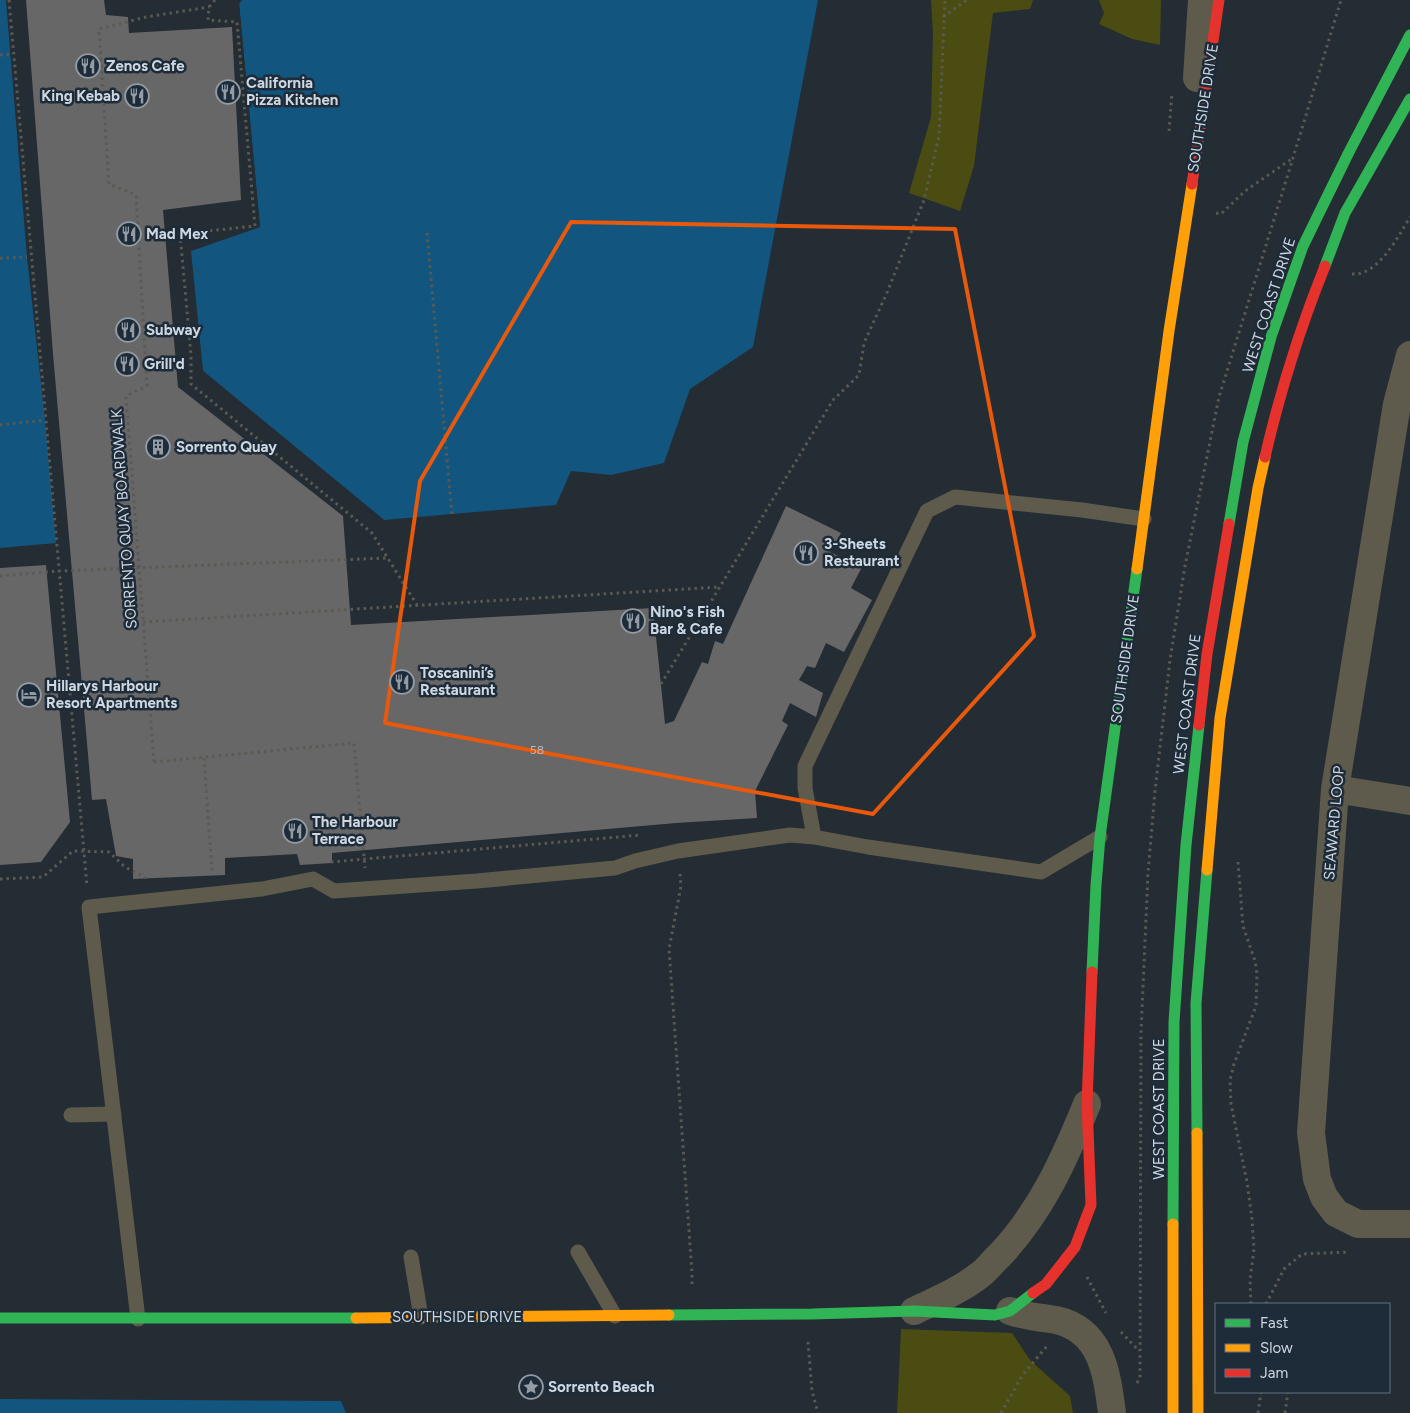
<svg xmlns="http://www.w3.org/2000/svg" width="1410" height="1413" font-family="Figtree,sans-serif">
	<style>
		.green { fill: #4a4c11 }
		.water { fill: #12557e }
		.pier { fill: #242c34 }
		.building { fill: #686768 }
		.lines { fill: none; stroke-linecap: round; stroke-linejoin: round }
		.path { stroke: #5b5a52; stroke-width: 3; stroke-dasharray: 2.5 4; stroke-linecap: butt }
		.lane { stroke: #5e5a4c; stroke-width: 15 }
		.street { stroke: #5e5a4c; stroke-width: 28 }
		.fast { stroke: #30b455; stroke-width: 11 }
		.slow { stroke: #ff9f0a; stroke-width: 11 }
		.jam { stroke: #e5322d; stroke-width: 11 }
		.path-bridge { stroke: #5b5a52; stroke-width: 3; stroke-dasharray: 2.5 4; stroke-linecap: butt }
		.marked { fill: none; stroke: #e8590c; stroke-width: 4; stroke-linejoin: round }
		.labels { text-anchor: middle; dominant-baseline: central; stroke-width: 5; stroke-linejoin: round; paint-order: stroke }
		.number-label { font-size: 12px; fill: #b5bbc3 }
		.poi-label { font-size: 15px; font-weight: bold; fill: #cfd7e1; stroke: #1e2c3a; text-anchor: start }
		.street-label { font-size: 15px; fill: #cfd7e1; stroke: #1e2c3a }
	</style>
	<rect width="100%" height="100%" fill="#242c34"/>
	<!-- green -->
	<path class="green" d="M931 0H1033L1030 9 993 13 974 166 960 211 909 193 931 117 933 34Z
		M1099 0H1161L1160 45 1132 39 1099 24 1104 13Z
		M901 1329 1012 1333 1030 1360 1070 1396 1073 1413H897Z"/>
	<!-- water -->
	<path class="water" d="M0 0H6L27 257 45 420 56 543 0 548Z
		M242 0H818L753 347 690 389 664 463 611 475 571 471 556 505 384 520 203 371 180 252 260 227 239 3Z
		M0 1399 341 1401 346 1413H0Z"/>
	<!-- pier -->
	<path class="pier" d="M239 0H242L239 4 260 227 191 251 203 371 384 520H381L201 372 177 251 188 249V235L190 233 257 225 237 4Z
		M36 310 48 420 58 543H56Z"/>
	<!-- building -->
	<path class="building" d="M26 0H104L106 15 128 17 129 33 232 27 241 200 163 210 178 387 343 516 351 625 653 608 665 724 674 721 702 662 708 664 715 641 723 644 786 506 841 533 830 552 862 567 851 588 872 600 844 652 826 643 815 668 807 666 799 680 823 693 816 717 790 703 782 721 788 725 755 791 757 818 676 823 332 853V863L300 865 297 854 225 858V875L133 879V859L116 856 106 799 92 800 53 354Z
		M46 565 70 822 41 862 0 865V568Z"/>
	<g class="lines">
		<!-- path -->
		<path class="path" d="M9 0 87 886
			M215 0 209 7 208 20 237 22 255 226 180 234 191 355V384L372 533 417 605
			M943 17 967 0
			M0 55 11 54
			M1169 131 1172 93
			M1216 213 1221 214 1245 191 1293 158
			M427 233 452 515
			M0 258 27 257
			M1352 274C1356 274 1360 274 1364 272 1383 265 1400 234 1410 217
			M0 425 45 420
			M0 576 59 571 387 558
			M143 622 719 587
			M661 684 833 400 859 375 864 343 886 295 924 200 939 136 945 0
			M204 758 212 871
			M154 762 354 743 365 868
			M331 862 641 835
			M1238 862 1243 926 1255 961 1257 974 1256 1006 1234 1064 1230 1080 1231 1104 1247 1182 1252 1219 1254 1249 1250 1280 1251 1304
			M680 874 681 886 669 949 692 1273V1288
			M0 879 43 877 73 851 109 852 125 867 146 878
			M1087 1277 1106 1313
			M1266 1304 1284 1269 1302 1254 1349 1252
			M1121 1332 1139 1351
			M808 1342 812 1391 818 1413
			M1137 1383 1140 1378 1141 1032 1148 873 1155 791 1170 660 1185 566 1219 397 1293 158 1341 0
			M1001 1413 1022 1376 1047 1346
			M1258 1413 1261 1392
			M1285 1413 1288 1392"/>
		<!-- lane -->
		<path class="lane" d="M814 837 805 788V766L927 511 955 497 1082 510 1144 519
			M71 1115 114 1114
			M578 1252 615 1316
			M411 1257 421 1317
			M138 1319 89 907 262 889 313 879 334 891 477 881 615 868 635 861 678 851 790 835 814 837 868 847 1041 872 1100 837"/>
		<!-- street -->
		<path class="street" d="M1197 78 1202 0
			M1410 355 1397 404 1335 789 1311 1133 1317 1179 1324 1197 1336 1213 1358 1224H1410
			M1335 789 1410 801
			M914 1311C937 1300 961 1290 981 1274 988 1269 993 1261 1000 1255 1042 1210 1064 1160 1087 1104
			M1010 1311C1027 1317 1039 1317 1056 1320 1102 1330 1107 1374 1112 1413"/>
		<!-- fast -->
		<path class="fast" d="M1325 266 1345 213 1410 99
			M1229 524 1243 442 1271 337 1303 246 1349 152 1410 35
			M1092 972 1096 885 1100 837 1137 569
			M1197 1133 1196 1003 1207 870
			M1173 1224 1174 1022 1186 845 1199 725
			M669 1315 812 1314 914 1311 995 1315 1010 1311 1033 1293
			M0 1318H356"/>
		<!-- slow -->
		<path class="slow" d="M1137 569 1169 331 1192 184
			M1207 870 1220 718 1258 488 1265 457
			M1197 1133 1198 1413
			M356 1318 669 1315
			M1173 1413V1224"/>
		<!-- jam -->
		<path class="jam" d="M1192 184 1219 0
			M1265 457C1280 392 1300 328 1325 266
			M1199 725 1207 654 1229 524
			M1033 1293 1046 1284 1075 1247 1091 1205 1087 1104 1092 972"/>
		<!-- path-bridge -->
		<path class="path-bridge" d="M154 762 126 396 147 386 136 195 109 184 99 29 146 17 209 7"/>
	</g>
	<!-- marked area -->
	<path class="marked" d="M571 222 955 229 1034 636 873 814 385 723 420 481Z"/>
	<!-- icons -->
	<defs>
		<g id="restaurant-ring" transform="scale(1.25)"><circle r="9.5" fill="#1e2c3a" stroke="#939ba4" stroke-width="1.5"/><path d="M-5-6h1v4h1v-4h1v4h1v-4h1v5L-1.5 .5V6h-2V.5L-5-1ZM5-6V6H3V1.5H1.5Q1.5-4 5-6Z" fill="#939ba4"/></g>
		<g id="building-ring" transform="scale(1.25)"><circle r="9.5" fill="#1e2c3a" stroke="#939ba4" stroke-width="1.5"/><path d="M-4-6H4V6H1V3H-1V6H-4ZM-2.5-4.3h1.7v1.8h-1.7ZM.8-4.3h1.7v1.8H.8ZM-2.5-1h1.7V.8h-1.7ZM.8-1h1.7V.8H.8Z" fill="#939ba4"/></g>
		<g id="hotel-ring" transform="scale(1.25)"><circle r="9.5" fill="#1e2c3a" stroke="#939ba4" stroke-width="1.5"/><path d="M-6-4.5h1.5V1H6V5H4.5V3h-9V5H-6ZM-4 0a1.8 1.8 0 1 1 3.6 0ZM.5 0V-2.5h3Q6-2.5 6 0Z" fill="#939ba4"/></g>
		<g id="sight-ring" transform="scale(1.25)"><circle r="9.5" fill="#1e2c3a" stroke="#939ba4" stroke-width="1.5"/><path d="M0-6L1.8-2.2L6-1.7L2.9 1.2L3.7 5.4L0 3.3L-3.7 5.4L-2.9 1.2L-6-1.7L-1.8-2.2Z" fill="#939ba4"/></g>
	</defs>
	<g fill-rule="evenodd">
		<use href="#restaurant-ring" x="88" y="66"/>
		<use href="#restaurant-ring" x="228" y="92"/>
		<use href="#restaurant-ring" x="137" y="96"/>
		<use href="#restaurant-ring" x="129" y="234"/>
		<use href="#restaurant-ring" x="128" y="330"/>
		<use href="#restaurant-ring" x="127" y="364"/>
		<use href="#building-ring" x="158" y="447"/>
		<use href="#restaurant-ring" x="806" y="553"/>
		<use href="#restaurant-ring" x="633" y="621"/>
		<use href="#restaurant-ring" x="402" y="682"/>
		<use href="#hotel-ring" x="29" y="695"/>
		<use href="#restaurant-ring" x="295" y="831"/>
		<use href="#sight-ring" x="531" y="1387"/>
	</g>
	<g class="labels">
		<!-- number labels -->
		<g class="number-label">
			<text x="537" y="750">58</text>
		</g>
		<!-- poi labels -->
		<g class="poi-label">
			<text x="106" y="66">Zenos Cafe</text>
			<text x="246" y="83">California<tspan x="246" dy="17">Pizza Kitchen</tspan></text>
			<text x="120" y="96" text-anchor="end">King Kebab</text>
			<text x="146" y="234">Mad Mex</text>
			<text x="146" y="330">Subway</text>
			<text x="144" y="364">Grill'd</text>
			<text x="176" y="447">Sorrento Quay</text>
			<text x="824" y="544">3-Sheets<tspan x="824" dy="17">Restaurant</tspan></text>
			<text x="650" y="612">Nino's Fish<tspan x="650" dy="17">Bar &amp; Cafe</tspan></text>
			<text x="420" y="673">Toscanini’s<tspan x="420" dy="17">Restaurant</tspan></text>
			<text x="46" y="686">Hillarys Harbour<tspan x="46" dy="17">Resort Apartments</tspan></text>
			<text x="312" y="822">The Harbour<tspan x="312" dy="17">Terrace</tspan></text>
			<text x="548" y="1387">Sorrento Beach</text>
		</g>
		<!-- street labels -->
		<g class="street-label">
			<text transform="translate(1203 108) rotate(-81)">SOUTHSIDE DRIVE</text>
			<text transform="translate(1269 305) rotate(-72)">WEST COAST DRIVE</text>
			<text transform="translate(124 519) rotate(-94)">SORRENTO QUAY BOARDWALK</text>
			<text transform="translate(1125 659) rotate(-82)">SOUTHSIDE DRIVE</text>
			<text transform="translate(1187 704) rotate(-83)">WEST COAST DRIVE</text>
			<text transform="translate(1334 823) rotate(-85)">SEAWARD LOOP</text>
			<text transform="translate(1159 1109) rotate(-90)">WEST COAST DRIVE</text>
			<text x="457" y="1317">SOUTHSIDE DRIVE</text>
		</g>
	</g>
	<!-- legend -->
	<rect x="1215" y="1303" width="175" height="90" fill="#1e2c3a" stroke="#65707d"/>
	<rect x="1225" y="1319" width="25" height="8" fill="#30b455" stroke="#65707d"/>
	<text x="1260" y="1328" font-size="15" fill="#cfd7e1">Fast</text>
	<rect x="1225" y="1344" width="25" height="8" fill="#ff9f0a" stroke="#65707d"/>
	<text x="1260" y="1353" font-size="15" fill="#cfd7e1">Slow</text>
	<rect x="1225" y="1369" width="25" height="8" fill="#e5322d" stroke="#65707d"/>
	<text x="1260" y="1378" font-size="15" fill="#cfd7e1">Jam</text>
</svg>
